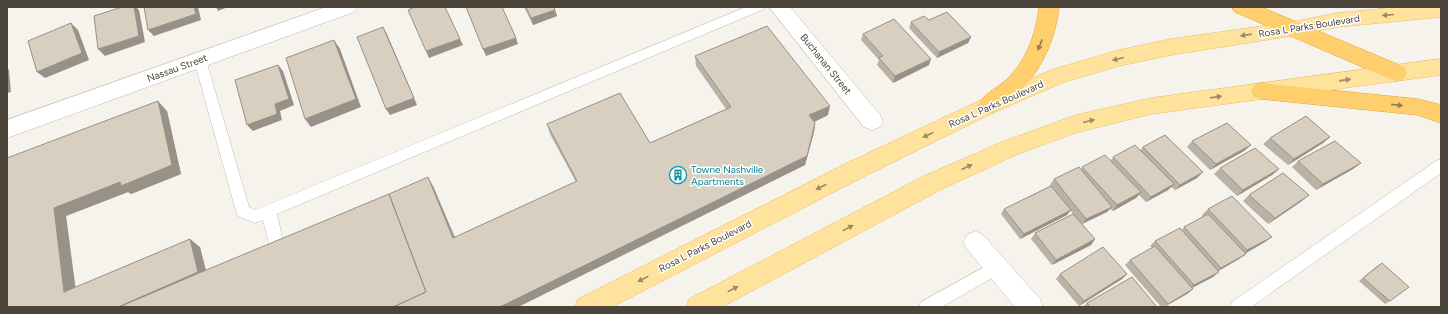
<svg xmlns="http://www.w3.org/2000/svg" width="1448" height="314" font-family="Figtree,sans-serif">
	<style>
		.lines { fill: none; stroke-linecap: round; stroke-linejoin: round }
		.lane-casing { stroke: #c2bbae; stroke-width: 1 }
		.street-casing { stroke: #c2bbae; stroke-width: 1 }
		.primary-casing { stroke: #e6c16a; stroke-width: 1 }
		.highway-casing { stroke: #e0a43c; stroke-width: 1 }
		.lane { fill: #fff; fill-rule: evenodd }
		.street { fill: #fff; fill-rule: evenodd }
		.primary { fill: #ffe39c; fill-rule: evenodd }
		.highway { fill: #ffcf6e; fill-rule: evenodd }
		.wall { fill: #bab2a6 }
		.shaded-wall { fill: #979187 }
		.building { fill: #d8cfc1; stroke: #979187 }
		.oneway { fill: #9c8c66 }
		.oneway2 { fill: #937c4e }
		.labels { text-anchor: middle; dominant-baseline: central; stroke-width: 3; stroke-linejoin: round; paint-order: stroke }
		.street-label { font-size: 10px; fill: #4b4439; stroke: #fff }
		.culture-label { font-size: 10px; fill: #0d838f; stroke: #fff; text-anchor: start }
	</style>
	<rect width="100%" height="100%" fill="#f6f3ec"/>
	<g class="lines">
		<!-- lane casing -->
		<g class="lane-casing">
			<path id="lane" d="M746 7H764L762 10 277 214 285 251 282 256 277 258 272 256 263 220 255 223 238 216 236 211 194 60 195 56 200 55 205 56 206 60 249 207 255 210Z
				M1441 159V173L1251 307H1230L1232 302 1436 161Z
				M997 260 1002 262 1005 267 1002 272 942 307H919L921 302Z"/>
		</g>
		<!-- street casing -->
		<g class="street-casing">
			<path id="street" d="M326 7H357L354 12 7 138V120Z
				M769 7H790L880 115 883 121 880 127 872 130 864 127Z
				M975 231 983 235 1040 299 1043 307H1015L967 249 963 242 967 235Z"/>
		</g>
		<!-- primary casing -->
		<g class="primary-casing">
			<path id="primary" d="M1398 7H1441V17L1338 27 1291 36 1171 55 1119 66 1064 82 995 112 863 177 612 307H575L578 299 847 163 981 100 1051 70 1119 50 1171 39 1291 22 1338 13Z
				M1441 59V75L1151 114 1078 132 1018 154 940 190 722 307H686L689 299 924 176 1002 142 1076 115 1151 98Z"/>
		</g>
		<!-- highway casing -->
		<g class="highway-casing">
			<path id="highway" d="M1039 7H1059C1055 44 1037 80 1007 102 998 110 993 116 981 112L977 106C983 95 995 89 1005 81 1026 62 1036 34 1039 7Z
				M1232 7H1261L1404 67 1407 73 1404 79 1397 81 1390 79 1235 12Z
				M1261 83 1418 99 1441 105V123L1418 115 1261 99 1254 97 1251 91 1254 85Z"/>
		</g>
		<!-- lane -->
		<use href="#lane" class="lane"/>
		<!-- street -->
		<use href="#street" class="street"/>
		<!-- primary -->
		<use href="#primary" class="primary"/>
		<!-- highway -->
		<use href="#highway" class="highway"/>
	</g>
	<!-- wall -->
	<path class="wall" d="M524 7H554L557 16 533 25Z
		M929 20 971 37 968 43 937 58 909 28 911 22Z
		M863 34 929 65 893 83 877 65 879 60 861 40Z
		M695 56 828 115 814 122 815 123 814 132 805 165 518 307H7V158L167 111 181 174 131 194 128 192 66 216 75 287 200 247 206 270 433 186 455 237 576 182 550 134 547 124 650 143 726 109 696 66Z
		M1330 137 1323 143 1288 165 1263 144 1270 138Z
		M1192 141 1251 145 1244 151 1210 170 1187 147Z
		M1143 147 1197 178 1175 190 1171 187 1168 190 1146 202 1139 195 1136 198 1113 211 1110 209 1107 212 1082 224 1095 239 1091 245 1052 265 1031 239 1035 233 1073 214 1070 210 1067 215 1020 239 1001 214 1004 209 1050 186V185L1054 179 1081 170 1082 167 1111 160 1113 157 1140 150Z
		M1298 161 1361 163 1353 169 1316 190 1292 167Z
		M1220 168 1279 169 1272 175 1237 196 1214 174Z
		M1249 195 1302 201 1268 224 1243 201Z
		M1208 209 1265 242 1245 253 1239 259 1218 271 1213 277 1192 288 1193 289 1187 294 1164 307H1161L1125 265 1130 260 1152 248 1150 246 1155 241 1182 230 1184 227 1204 217 1202 215Z
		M1382 263 1390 301 1385 304 1359 281 1377 266Z
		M1060 274H1127L1122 279 1079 306 1056 279Z
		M1087 303 1157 307H1083Z"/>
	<!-- shaded-wall -->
	<path class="shaded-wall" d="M134 7H136L139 10 145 42 105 56 98 49Z
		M194 7H198L201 20 154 36 148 30Z
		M216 7H228L218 11Z
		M555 10 557 16 533 25 531 18Z
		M71 23 78 30 89 60 45 78 37 72Z
		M383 27 387 34 417 105 390 115 386 109Z
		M971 37 968 43 937 58 939 52Z
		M516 38 518 44 486 56 483 49Z
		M460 39 463 45 429 58 426 51Z
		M334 40 340 49 361 107 311 127 305 119Z
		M931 59 929 65 893 83 895 76Z
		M278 65 283 71 294 105 280 111 282 120 253 131 247 125 275 104Z
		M7 68 9 70 11 92 7 93Z
		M158 101 167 111 181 174 131 194 128 192 66 216 77 299 64 292 54 208Z
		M830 106 828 115 808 125 809 115Z
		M815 123 814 132 805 165 518 307H500Z
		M1330 137 1323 143 1288 165 1294 159Z
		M1251 145 1244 151 1210 170 1216 164Z
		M1361 163 1353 169 1316 190 1323 184Z
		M1279 169 1272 175 1237 196 1243 190Z
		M1203 172 1197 178 1175 190 1180 185Z
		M428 177 433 186 458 246 453 238Z
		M1174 184 1168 190 1146 202 1151 197Z
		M1141 192 1136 198 1113 211 1117 205Z
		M1309 195 1302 201 1268 224 1275 218Z
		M1112 207 1107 212 1082 224 1086 219Z
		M1071 210 1067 215 1020 239 1024 234Z
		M1272 237 1265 242 1241 256 1247 250Z
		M190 239 200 247 208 280 146 307H118Z
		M1095 239 1091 245 1052 265 1056 260Z
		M1246 254 1239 259 1215 273 1221 268Z
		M1219 272 1213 277 1188 290 1194 285Z
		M1127 274 1122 279 1079 306 1084 301Z
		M1193 289 1187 294 1164 307 1168 304Z"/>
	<!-- building -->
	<path class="building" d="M122 7H134L139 36 98 49 94 16Z
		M144 7H194L196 14 148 30Z
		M415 7H445L460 39 426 51 408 10Z
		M466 7H502L516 38 483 49Z
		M526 7H554L555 10 531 18Z
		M947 12 971 37 939 52 911 22 924 16 929 20Z
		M894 19 931 59 895 76 879 58 883 56 863 34Z
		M71 23 82 53 37 72 28 41Z
		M767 26 830 106 809 115 815 123 807 156 500 307H393L426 292 389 194 428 177 453 238 577 181 547 124 620 93 650 143 731 107 695 56Z
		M383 27 414 98 386 109 357 37Z
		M334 40 356 99 305 119 286 58Z
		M278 65 289 99 275 104 277 114 247 125 235 80Z
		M158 101 172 165 121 186 120 182 54 208 64 292 190 239 198 272 118 307H7V158Z
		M1306 116 1330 137 1294 159 1270 138Z
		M1227 123 1251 145 1216 164 1192 141Z
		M1165 135 1203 172 1180 185 1143 147Z
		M1335 141 1361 163 1323 184 1298 161Z
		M1135 145 1174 184 1151 197 1113 157Z
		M1255 148 1279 169 1243 190 1220 168Z
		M1105 155 1141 192 1117 205 1082 167Z
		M1079 167 1112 207 1086 219 1054 179Z
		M1283 173 1309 195 1275 218 1249 195Z
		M1051 186 1071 210 1024 234 1004 209Z
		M389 194 426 292 393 307H119L199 273Z
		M1232 196 1272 237 1247 250 1208 209Z
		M1073 214 1095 239 1056 260 1035 233Z
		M1208 214 1246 254 1221 268 1184 227Z
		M1180 228 1219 272 1194 285 1155 241Z
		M1155 246 1193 289 1168 304 1130 260Z
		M1103 247 1127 274 1084 301 1060 274Z
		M1382 263 1409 287 1390 301 1363 278Z
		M1132 277 1157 307H1090L1087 303Z"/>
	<!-- one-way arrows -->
	<defs><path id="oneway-solid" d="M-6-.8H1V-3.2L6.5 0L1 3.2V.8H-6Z"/></defs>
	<g class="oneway">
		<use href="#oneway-solid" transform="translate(1388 15) rotate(175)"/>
		<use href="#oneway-solid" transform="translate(1246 35) rotate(172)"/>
		<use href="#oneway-solid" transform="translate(1118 59) rotate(166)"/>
		<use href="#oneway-solid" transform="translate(1345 80) rotate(-8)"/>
		<use href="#oneway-solid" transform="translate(1216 97) rotate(-8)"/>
		<use href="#oneway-solid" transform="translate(1089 121) rotate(-14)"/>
		<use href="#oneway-solid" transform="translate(928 135) rotate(154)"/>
		<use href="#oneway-solid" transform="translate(967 167) rotate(-25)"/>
		<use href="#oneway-solid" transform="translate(821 187) rotate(153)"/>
		<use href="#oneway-solid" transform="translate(848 228) rotate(-28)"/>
		<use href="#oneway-solid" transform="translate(643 279) rotate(153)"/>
		<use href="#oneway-solid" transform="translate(733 289) rotate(-28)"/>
	</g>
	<g class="oneway2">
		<use href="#oneway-solid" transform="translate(1040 45) rotate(111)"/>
		<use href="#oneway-solid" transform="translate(1397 105) rotate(6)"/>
	</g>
	<!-- icons -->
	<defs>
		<g id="building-ring" transform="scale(0.9)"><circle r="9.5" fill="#fff" stroke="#0f9aa8" stroke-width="1.5"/><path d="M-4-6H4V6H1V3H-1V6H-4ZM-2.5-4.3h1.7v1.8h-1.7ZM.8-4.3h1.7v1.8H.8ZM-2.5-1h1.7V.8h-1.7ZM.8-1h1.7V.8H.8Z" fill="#0f9aa8"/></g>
	</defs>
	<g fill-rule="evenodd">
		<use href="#building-ring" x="678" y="175"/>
	</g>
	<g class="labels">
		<!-- street labels -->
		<g class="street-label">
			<text transform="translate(1309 26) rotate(-9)">Rosa L Parks Boulevard</text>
			<text transform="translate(826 64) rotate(51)">Buchanan Street</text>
			<text transform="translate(177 68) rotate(-20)">Nassau Street</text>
			<text transform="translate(996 104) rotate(-24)">Rosa L Parks Boulevard</text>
			<text transform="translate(705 246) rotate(-27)">Rosa L Parks Boulevard</text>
		</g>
		<!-- culture labels -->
		<g class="culture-label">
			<text x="691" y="169">Towne Nashville<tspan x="691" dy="12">Apartments</tspan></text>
		</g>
	</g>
	<!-- border -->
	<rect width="1448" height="314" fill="none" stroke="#4b4439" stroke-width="16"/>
</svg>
